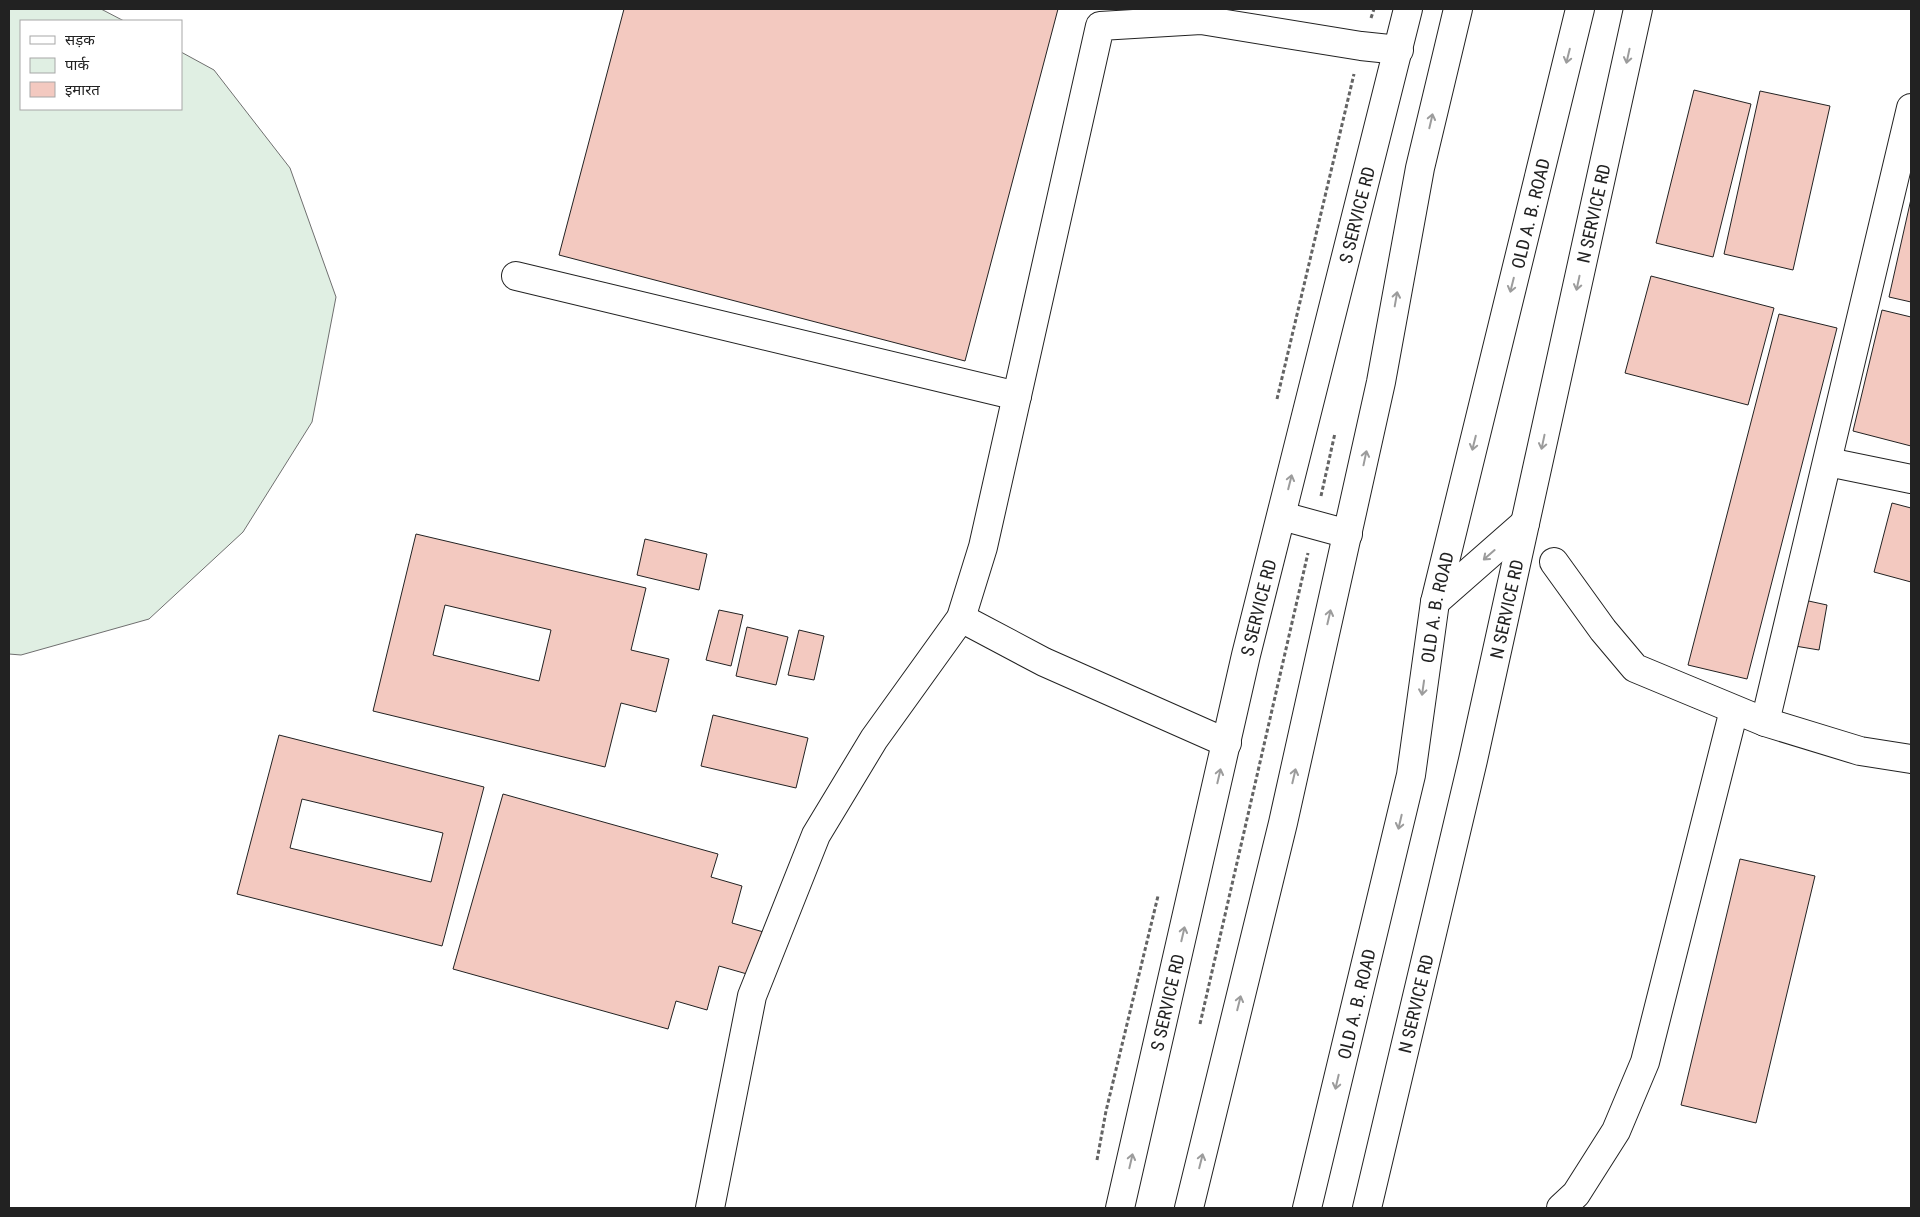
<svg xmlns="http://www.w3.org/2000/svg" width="1920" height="1217" font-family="'Roboto Condensed','Noto Sans Devanagari',sans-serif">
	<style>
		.green { fill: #e0efe3; stroke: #6f6f6f }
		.building { fill: #f3c9c0; stroke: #222; fill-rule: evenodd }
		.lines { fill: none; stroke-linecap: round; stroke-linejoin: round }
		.minor-casing { stroke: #222; stroke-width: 30 }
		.major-casing { stroke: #222; stroke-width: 30 }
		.path { stroke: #646464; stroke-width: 3; stroke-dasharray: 4 2.5; stroke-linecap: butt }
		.minor { stroke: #fff; stroke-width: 28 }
		.major { stroke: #fff; stroke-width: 28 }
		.oneway { stroke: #9c9c9c }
		.labels { text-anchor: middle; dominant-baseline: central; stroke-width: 4; stroke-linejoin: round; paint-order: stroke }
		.street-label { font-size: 18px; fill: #222; stroke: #fff }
	</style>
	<rect width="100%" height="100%" fill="#fff"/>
	<!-- green -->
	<path class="green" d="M9 9H101L124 21H21V109H181V52L214 70 290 168 336 297 312 422 243 532 149 619 21 655 9 654Z"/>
	<!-- building -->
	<path class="building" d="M624 9H1058L965 361 559 255Z
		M1694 90 1751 104 1713 257 1656 243Z
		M1760 91 1830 106 1793 270 1724 254Z
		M1911 199V302L1889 297Z
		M1651 276 1774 308 1748 405 1625 373Z
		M1882 310 1911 317V446L1853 431Z
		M1779 314 1837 328 1747 679 1688 665Z
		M1892 503 1911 508V582L1874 572Z
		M416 534 646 588 631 650 669 659 656 712 621 703 605 767 373 711ZM445 605 551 630 539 681 433 655Z
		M645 539 707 554 699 590 637 575Z
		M1804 600 1827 605 1819 650 1795 646Z
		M719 610 743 615 731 666 706 660Z
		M747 627 788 637 776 685 736 676Z
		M799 630 824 636 814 680 788 675Z
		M713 715 808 738 796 788 701 766Z
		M279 735 484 787 442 946 237 894ZM302 799 443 833 431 882 290 848Z
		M503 794 718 854 711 877 742 886 732 923 767 933 754 976 719 966 707 1010 676 1001 668 1029 453 969Z
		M1740 859 1815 876 1756 1123 1681 1105Z"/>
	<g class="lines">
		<!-- minor casing -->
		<g class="minor-casing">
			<g id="minor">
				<path d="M516 276 1017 396"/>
				<path d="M1828 462 1911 479"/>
				<path d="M1554 562 1603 630 1635 668 1765 722 1860 751 1911 759"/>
				<path d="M1435 602 1525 523"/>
				<path d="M961 618 1044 662 1227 743"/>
				<path d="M1765 722 1911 108"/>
				<path d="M710 1208 752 996 816 835 874 739 961 618 983 547 1100 26 1201 20 1361 46 1399 50"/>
				<path id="s1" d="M1120 1208 1246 655 1408 9"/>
				<path id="s2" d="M1367 1208 1473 760 1638 9"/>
				<path d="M1561 1208 1576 1194 1616 1131 1645 1062 1734 710"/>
			</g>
		</g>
		<!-- major casing -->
		<g class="major-casing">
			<g id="major">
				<path d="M1282 516 1348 534"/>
				<path d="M1189 1208 1283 823 1381 382 1420 168 1458 9"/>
				<path id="s3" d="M1307 1208 1411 775 1435 602 1580 9"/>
			</g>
		</g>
		<!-- path -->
		<path class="path" d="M1371 18 1374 9
			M1277 399 1354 74
			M1321 496 1335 433
			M1200 1024 1308 553
			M1097 1160 1106 1111 1158 896"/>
		<!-- minor -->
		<use href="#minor" class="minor"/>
		<!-- major -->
		<use href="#major" class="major"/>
	</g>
	<!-- one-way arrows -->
	<defs><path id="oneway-shaft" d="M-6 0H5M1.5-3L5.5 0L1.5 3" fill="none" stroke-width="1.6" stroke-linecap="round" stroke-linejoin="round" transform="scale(1.25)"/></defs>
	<g class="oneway">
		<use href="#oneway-shaft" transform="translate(1568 56) rotate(104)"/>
		<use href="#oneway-shaft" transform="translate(1628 56) rotate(102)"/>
		<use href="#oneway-shaft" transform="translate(1431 121) rotate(-77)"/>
		<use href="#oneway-shaft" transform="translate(1578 283) rotate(102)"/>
		<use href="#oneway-shaft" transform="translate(1512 285) rotate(104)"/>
		<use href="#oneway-shaft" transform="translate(1396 299) rotate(-80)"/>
		<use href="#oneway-shaft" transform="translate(1543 442) rotate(102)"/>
		<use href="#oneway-shaft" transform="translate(1474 443) rotate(104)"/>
		<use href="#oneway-shaft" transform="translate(1365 458) rotate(-78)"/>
		<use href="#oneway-shaft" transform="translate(1290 482) rotate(-76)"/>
		<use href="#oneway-shaft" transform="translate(1489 555) rotate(139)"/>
		<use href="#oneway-shaft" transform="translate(1329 617) rotate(-77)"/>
		<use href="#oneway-shaft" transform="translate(1423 688) rotate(98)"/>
		<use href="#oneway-shaft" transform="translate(1219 776) rotate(-77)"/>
		<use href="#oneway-shaft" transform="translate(1294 776) rotate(-77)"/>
		<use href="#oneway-shaft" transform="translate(1400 822) rotate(103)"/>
		<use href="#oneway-shaft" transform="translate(1183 934) rotate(-77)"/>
		<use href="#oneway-shaft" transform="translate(1239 1003) rotate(-76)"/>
		<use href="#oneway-shaft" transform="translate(1337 1082) rotate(103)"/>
		<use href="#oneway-shaft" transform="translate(1131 1161) rotate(-77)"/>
		<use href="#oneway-shaft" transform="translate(1201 1161) rotate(-76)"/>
	</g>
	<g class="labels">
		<!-- street labels -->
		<g class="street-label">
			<text stroke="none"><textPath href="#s3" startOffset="1020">OLD A. B. ROAD</textPath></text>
			<text stroke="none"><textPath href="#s1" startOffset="1021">S SERVICE RD</textPath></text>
			<text stroke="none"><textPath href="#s2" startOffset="1020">N SERVICE RD</textPath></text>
			<text stroke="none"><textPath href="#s1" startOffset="616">S SERVICE RD</textPath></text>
			<text stroke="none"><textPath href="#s3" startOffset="615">OLD A. B. ROAD</textPath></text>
			<text stroke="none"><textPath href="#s2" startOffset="615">N SERVICE RD</textPath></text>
			<text stroke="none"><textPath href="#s1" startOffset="211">S SERVICE RD</textPath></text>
			<text stroke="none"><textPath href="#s3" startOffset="210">OLD A. B. ROAD</textPath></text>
			<text stroke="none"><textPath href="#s2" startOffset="210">N SERVICE RD</textPath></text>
		</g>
	</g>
	<!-- border -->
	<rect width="1920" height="1217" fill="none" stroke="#222222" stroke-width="20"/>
	<!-- legend -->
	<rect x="20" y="20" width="162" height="90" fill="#ffffff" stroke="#a7a7a7"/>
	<rect x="30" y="36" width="25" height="8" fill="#ffffff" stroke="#a7a7a7"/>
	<text x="65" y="45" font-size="15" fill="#222222">सड़क</text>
	<rect x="30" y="58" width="25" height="15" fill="#e0efe3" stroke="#a7a7a7"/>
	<text x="65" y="70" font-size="15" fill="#222222">पार्क</text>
	<rect x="30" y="82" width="25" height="15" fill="#f3c9c0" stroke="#a7a7a7"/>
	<text x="65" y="95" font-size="15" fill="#222222">इमारत</text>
</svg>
